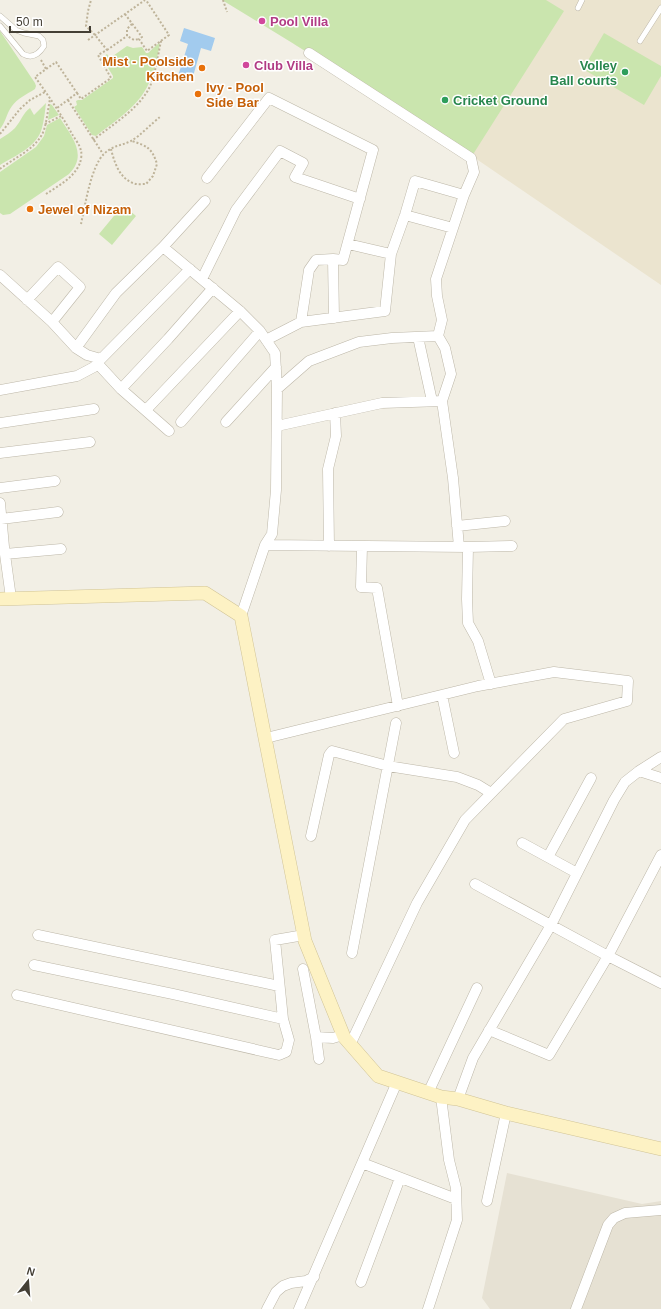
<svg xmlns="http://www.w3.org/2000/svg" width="661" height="1309" font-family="Helvetica,sans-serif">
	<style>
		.residential { fill: #e6e1d3 }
		.education { fill: #ebe4cf }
		.green { fill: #cae5ae }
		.water { fill: #a2cbee }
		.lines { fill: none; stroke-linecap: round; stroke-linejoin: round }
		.lane-casing { stroke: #bdb7a8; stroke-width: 6 }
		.street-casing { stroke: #bdb7a8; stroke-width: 11 }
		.secondary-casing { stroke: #d1c496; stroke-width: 14 }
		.path { stroke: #beb399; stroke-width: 2; stroke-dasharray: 2 2; stroke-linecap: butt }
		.lane { stroke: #fff; stroke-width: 5 }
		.street { stroke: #fff; stroke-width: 10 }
		.secondary { stroke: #fdf2c4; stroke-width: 13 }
		.hotel-dot { fill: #d1479c; stroke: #fff; stroke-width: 1.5 }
		.food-dot { fill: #e8710a; stroke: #fff; stroke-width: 1.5 }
		.leisure-dot { fill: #2e9e5b; stroke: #fff; stroke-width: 1.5 }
		.labels { text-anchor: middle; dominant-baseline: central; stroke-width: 3; stroke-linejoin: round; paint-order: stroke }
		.hotel-label { font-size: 13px; font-weight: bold; fill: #b23c85; stroke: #fff; text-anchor: start }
		.food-label { font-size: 13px; font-weight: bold; fill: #c56008; stroke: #fff; text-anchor: start }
		.leisure-label { font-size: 13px; font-weight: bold; fill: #27864d; stroke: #fff; text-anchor: end }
	</style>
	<rect width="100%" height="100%" fill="#f2efe5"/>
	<!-- residential -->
	<path class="residential" d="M507 1173 642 1204 661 1201V1309H490L482 1298Z"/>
	<!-- education -->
	<path class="education" d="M322 0H661V285L472 156 294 44Z"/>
	<!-- green -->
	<path class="green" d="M222 0H546L564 11 472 156 294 44Z
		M0 31 35 83 36 86 35 89C27 94 17 99 12 106 6 114 6 122 0 129Z
		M604 33 661 66V76L644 105 583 69Z
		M159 43 160 44C157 57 155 72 149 83 139 106 115 121 96 136L92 135 74 107 77 105 76 101 78 100H82L113 78V76L102 58 107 54 110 58 127 46 133 48 142 47 146 53H148Z
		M46 103C45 112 44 120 42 128 37 147 15 156 0 165V139C5 136 11 132 15 128 21 121 23 113 30 108L34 115Z
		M50 104 52 105 59 115 48 120Z
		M60 118C72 137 88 155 69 174L10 214 3 215 0 213V172L36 147 44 136 47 125Z
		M123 205 136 216 112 245 99 234Z"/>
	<!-- water -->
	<path class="water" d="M184 28 215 38 211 51 201 48 192 80 178 76 188 44 180 41Z"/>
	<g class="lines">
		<!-- lane casing -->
		<g class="lane-casing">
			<path id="lane" d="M578 8 582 0
				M0 16 16 30 24 33 39 36 43 40 44 46C39 54 32 59 23 54L0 26
				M640 41 661 8"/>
		</g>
		<!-- street casing -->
		<g class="street-casing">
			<path id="street" d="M309 53 471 158 474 172 464 195
				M207 178 269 98 373 150 343 260 333 259 316 260 309 270 301 322
				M405 215 453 228
				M348 244 391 254
				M163 247 205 201
				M333 259 334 318
				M0 275 52 322 76 348 87 355 101 359 190 269
				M202 279 236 210 280 151 303 163 295 177 360 199
				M27 300 58 267 80 287 52 322
				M418 337 432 401
				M266 340 301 322 385 311 391 254 405 215 415 181 464 195 436 279 437 296 442 320 438 336 445 348 451 374 442 401 453 478 459 547
				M76 348 116 293 163 247 240 311 260 331 275 353 277 389 276 490 272 534 265 545 241 616
				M97 363 121 389 169 431
				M121 389 168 339 213 288
				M277 389 309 361 359 342 392 338 438 336
				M0 390 77 376 94 367 101 359
				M146 410 240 311
				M181 422 260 331
				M226 422 276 367
				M0 423 94 409
				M277 426 382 403 442 401
				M0 453 90 442
				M0 488 55 481
				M0 503 4 547 11 598
				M1 519 58 512
				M457 526 505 521
				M265 545 468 547 467 599 468 623 478 641 491 684
				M329 546 328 469 336 436 335 413
				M362 546 361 587 377 588 398 706
				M468 547 512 546
				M5 554 61 549
				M442 695 454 753
				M266 738 478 686 554 672 628 681 627 701 564 719 465 820 417 903 350 1045
				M639 771 661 778
				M311 836 329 755 332 751 388 766 457 777 478 785 491 793
				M522 843 577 873
				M548 857 591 778
				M475 884 608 956 661 983
				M38 935 279 986
				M352 953 396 723
				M34 965 173 994 283 1019 275 940 304 935
				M303 969 316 1037 333 1038 343 1035
				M17 995 279 1055 286 1052 289 1040 283 1019
				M489 1030 549 1055 608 956 661 855
				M316 1037 319 1059
				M428 1093 477 988
				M458 1099 473 1058 551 925 614 800 625 782 639 771 661 757
				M362 1163 456 1199
				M487 1201 506 1113
				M361 1282 400 1178
				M267 1309 276 1292 283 1286 291 1283 306 1281 314 1277
				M299 1309 397 1082
				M428 1309 457 1220 456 1188 449 1160 441 1097
				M576 1309 608 1225 614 1218 625 1213 661 1210"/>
		</g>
		<!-- secondary casing -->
		<g class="secondary-casing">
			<path id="secondary" d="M0 599 205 593 241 616 305 941 344 1037 378 1076 441 1097 458 1099 506 1113 661 1149"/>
		</g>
		<!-- path -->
		<path class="path" d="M223 0 227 12
			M125 14 142 37 139 39 147 51 169 35 146 0
			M132 24 127 29V36L134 40 139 39
			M88 40 145 0
			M107 50 127 36
			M41 60 46 69
			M77 93 81 99 111 78 98 55 107 50 95 35 86 26 88 11 91 0
			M68 100 103 154
			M45 124 61 116
			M0 134 20 109 30 100 45 92
			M93 140C112 125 142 107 151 84 156 70 158 55 161 41
			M111 149C114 161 119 178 133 183 137 185 142 184 146 184L153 176 157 164C152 148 147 146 132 141
			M0 169C15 157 37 149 44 130 47 120 48 109 50 99
			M46 194C58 186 74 178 80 163 81 160 82 154 81 151 80 145 75 139 72 134 61 114 48 95 35 77L56 62 77 93 57 108
			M81 224C85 206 91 166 104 154 113 145 121 146 131 141 140 136 152 123 160 117"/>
		<!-- lane -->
		<use href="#lane" class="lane"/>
		<!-- street -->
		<use href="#street" class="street"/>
		<!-- secondary -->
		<use href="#secondary" class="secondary"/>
	</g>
	<!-- markers -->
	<g class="hotel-dot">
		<circle cx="262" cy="21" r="4"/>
		<circle cx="246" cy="65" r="4"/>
	</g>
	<g class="food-dot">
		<circle cx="202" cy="68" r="4"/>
		<circle cx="198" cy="94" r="4"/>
		<circle cx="30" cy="209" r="4"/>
	</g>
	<g class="leisure-dot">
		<circle cx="625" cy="72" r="4"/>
		<circle cx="445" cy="100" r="4"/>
	</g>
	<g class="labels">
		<!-- hotel labels -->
		<g class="hotel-label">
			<text x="270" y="21">Pool Villa</text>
			<text x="254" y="65">Club Villa</text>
		</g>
		<!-- food labels -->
		<g class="food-label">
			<text x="194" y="61" text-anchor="end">Mist - Poolside<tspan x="194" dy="15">Kitchen</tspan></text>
			<text x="206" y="87">Ivy - Pool<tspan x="206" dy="15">Side Bar</tspan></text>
			<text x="38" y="209">Jewel of Nizam</text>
		</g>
		<!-- leisure labels -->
		<g class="leisure-label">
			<text x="617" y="65">Volley<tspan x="617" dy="15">Ball courts</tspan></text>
			<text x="453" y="100" text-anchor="start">Cricket Ground</text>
		</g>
	</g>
	<!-- north arrow -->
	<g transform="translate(28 1281) rotate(17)" stroke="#ffffff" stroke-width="3" paint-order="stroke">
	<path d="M0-3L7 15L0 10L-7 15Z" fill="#443f35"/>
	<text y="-6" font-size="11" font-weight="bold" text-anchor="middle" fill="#443f35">N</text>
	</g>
	<!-- scale -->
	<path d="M10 26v6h80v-6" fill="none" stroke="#443f35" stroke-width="2"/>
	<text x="16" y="26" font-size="12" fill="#443f35" stroke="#ffffff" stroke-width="3" paint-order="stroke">50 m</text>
</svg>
